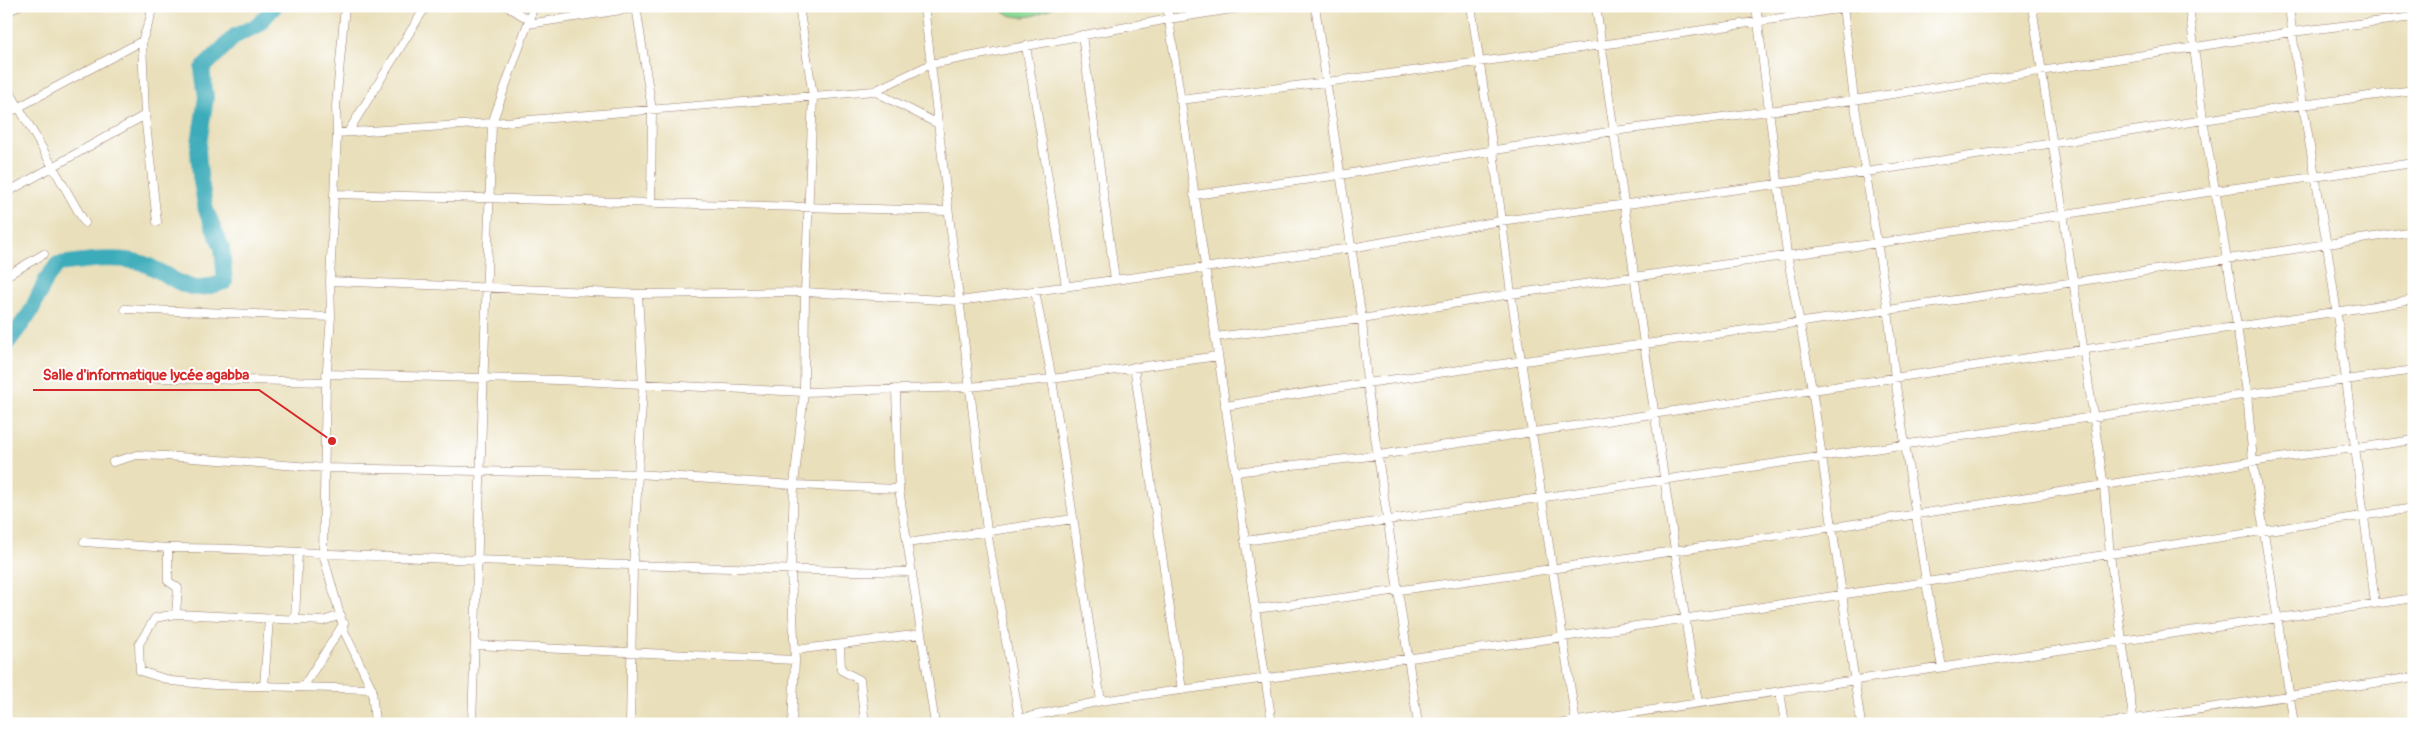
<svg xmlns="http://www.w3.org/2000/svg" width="2420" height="730" font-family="Pangolin,sans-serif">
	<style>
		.green { fill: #8cda97; stroke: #6b7c61 }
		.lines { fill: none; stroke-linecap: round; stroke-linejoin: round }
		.river { stroke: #3dacba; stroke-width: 16 }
		.street-casing { stroke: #9a7f72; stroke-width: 9 }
		.street { stroke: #fff; stroke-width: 8 }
		.leader { fill: none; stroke: #d62828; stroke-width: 2 }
		.callout-dot { fill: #d62828; stroke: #fff; stroke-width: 2 }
		.callout-label { font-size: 15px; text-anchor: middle; font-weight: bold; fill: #d62828; stroke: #fff; stroke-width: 4; stroke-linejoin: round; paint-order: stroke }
	</style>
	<rect width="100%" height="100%" fill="#fff"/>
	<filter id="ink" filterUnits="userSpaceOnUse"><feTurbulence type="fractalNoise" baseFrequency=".02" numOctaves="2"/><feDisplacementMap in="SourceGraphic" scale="10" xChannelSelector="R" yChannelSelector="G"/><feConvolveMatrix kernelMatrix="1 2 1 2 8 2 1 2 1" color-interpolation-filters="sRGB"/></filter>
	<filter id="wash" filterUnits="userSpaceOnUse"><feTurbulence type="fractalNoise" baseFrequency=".0096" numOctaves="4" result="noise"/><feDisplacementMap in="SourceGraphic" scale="20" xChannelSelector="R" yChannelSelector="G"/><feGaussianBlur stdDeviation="1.12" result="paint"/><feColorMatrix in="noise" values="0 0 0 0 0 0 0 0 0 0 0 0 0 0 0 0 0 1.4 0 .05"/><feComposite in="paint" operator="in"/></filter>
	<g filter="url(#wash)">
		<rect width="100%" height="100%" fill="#e9dfba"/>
		<!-- green -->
		<path class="green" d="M996 6H1054C1036 18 1013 23 996 6Z"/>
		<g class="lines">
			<!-- river -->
			<path class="river" d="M6 345 30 313 47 278 58 264C85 261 113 256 139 262 158 267 180 288 199 288 207 288 217 284 225 282L222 248 206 210 200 176 198 150 206 97 202 69 235 36 258 25 275 6"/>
		</g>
	</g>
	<g filter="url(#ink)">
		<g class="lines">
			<!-- street casing -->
			<g class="street-casing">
				<path id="street" d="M507 6 529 20
					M636 6 652 110 651 202
					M924 6 987 531 1020 723
					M1167 6 1272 724
					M1315 6 1362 319 1367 383 1418 724
					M1471 6 1493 150 1511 294 1576 724
					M1596 6 1644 344 1698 703
					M1756 6 1787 254 1812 389 1861 724
					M1843 6 1854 100 1888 310 1895 379 1927 588 1942 667
					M2032 6 2104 487 2110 555 2134 724
					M2189 6 2203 120 2227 259 2247 393 2253 462 2294 724
					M2289 6C2298 87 2314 166 2327 246 2345 365 2360 484 2375 603
					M6 13 18 6
					M528 24 648 6
					M1082 35 1115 280
					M142 41 145 115 157 222
					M1026 46 1066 286
					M6 85 85 223
					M874 91 938 124
					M1180 100C1406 73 1631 43 1855 6
					M6 114 142 41 150 19 152 6
					M348 132 426 6
					M337 133 336 106 345 6
					M6 193 145 115
					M335 194 948 211
					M1194 195 1340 175 1614 131 1854 100 2292 32 2414 17
					M6 276 44 254
					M330 281 638 294 805 292 959 301 1351 248 1500 221 1866 172 2302 105 2414 90
					M1035 291 1052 379 1101 701
					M125 309 331 317
					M1215 337 1362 319 1511 294 1878 243 2214 191 2414 163
					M1134 367 1182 690
					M326 374 558 380 804 392 969 387 1052 379 1218 356
					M123 377 326 382
					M896 389 899 489 935 724
					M1225 406 1367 383 1888 310 2414 231
					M113 462 137 455 166 456 325 468 638 474 794 485 899 489
					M1235 472 1379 455 2414 300
					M1245 541 2414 370
					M84 542 168 548
					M907 543 1073 519
					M1255 609C1588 567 1919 514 2250 462 2305 454 2359 448 2414 440
					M176 614 178 588 168 581V548C244 547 319 554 394 557 567 563 739 570 912 572
					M341 615 323 621 176 614 155 618 139 644 140 671 172 681 215 685 372 689
					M295 620 298 552
					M475 645 795 660
					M840 645 841 670 860 680 865 724
					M795 650 921 634
					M264 686 269 619
					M303 687 344 623
					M1780 691 1785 724
					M375 724 372 689 345 633 323 554 326 382 331 317 330 281 337 133 492 123 874 91 931 64 1169 19 1251 6
					M472 724 492 123 534 6
					M630 724 633 566 643 385 638 294
					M792 724 795 660 791 571 794 485 804 392 805 292 813 96 799 6
					M981 724 1019 719 1101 701 1563 637 2414 508
					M1557 724 2414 598
					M2102 724 2414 677"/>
			</g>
			<!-- street -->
			<use href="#street" class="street"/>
		</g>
	</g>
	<!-- callouts -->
	<path class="leader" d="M332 441L259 390H33"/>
	<circle class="callout-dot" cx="332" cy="441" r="5"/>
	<g class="callout-label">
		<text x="146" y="380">Salle d'informatique lycée agabba</text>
	</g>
	<!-- margin -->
	<rect width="2420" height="730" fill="none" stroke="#fff" stroke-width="25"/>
</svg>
